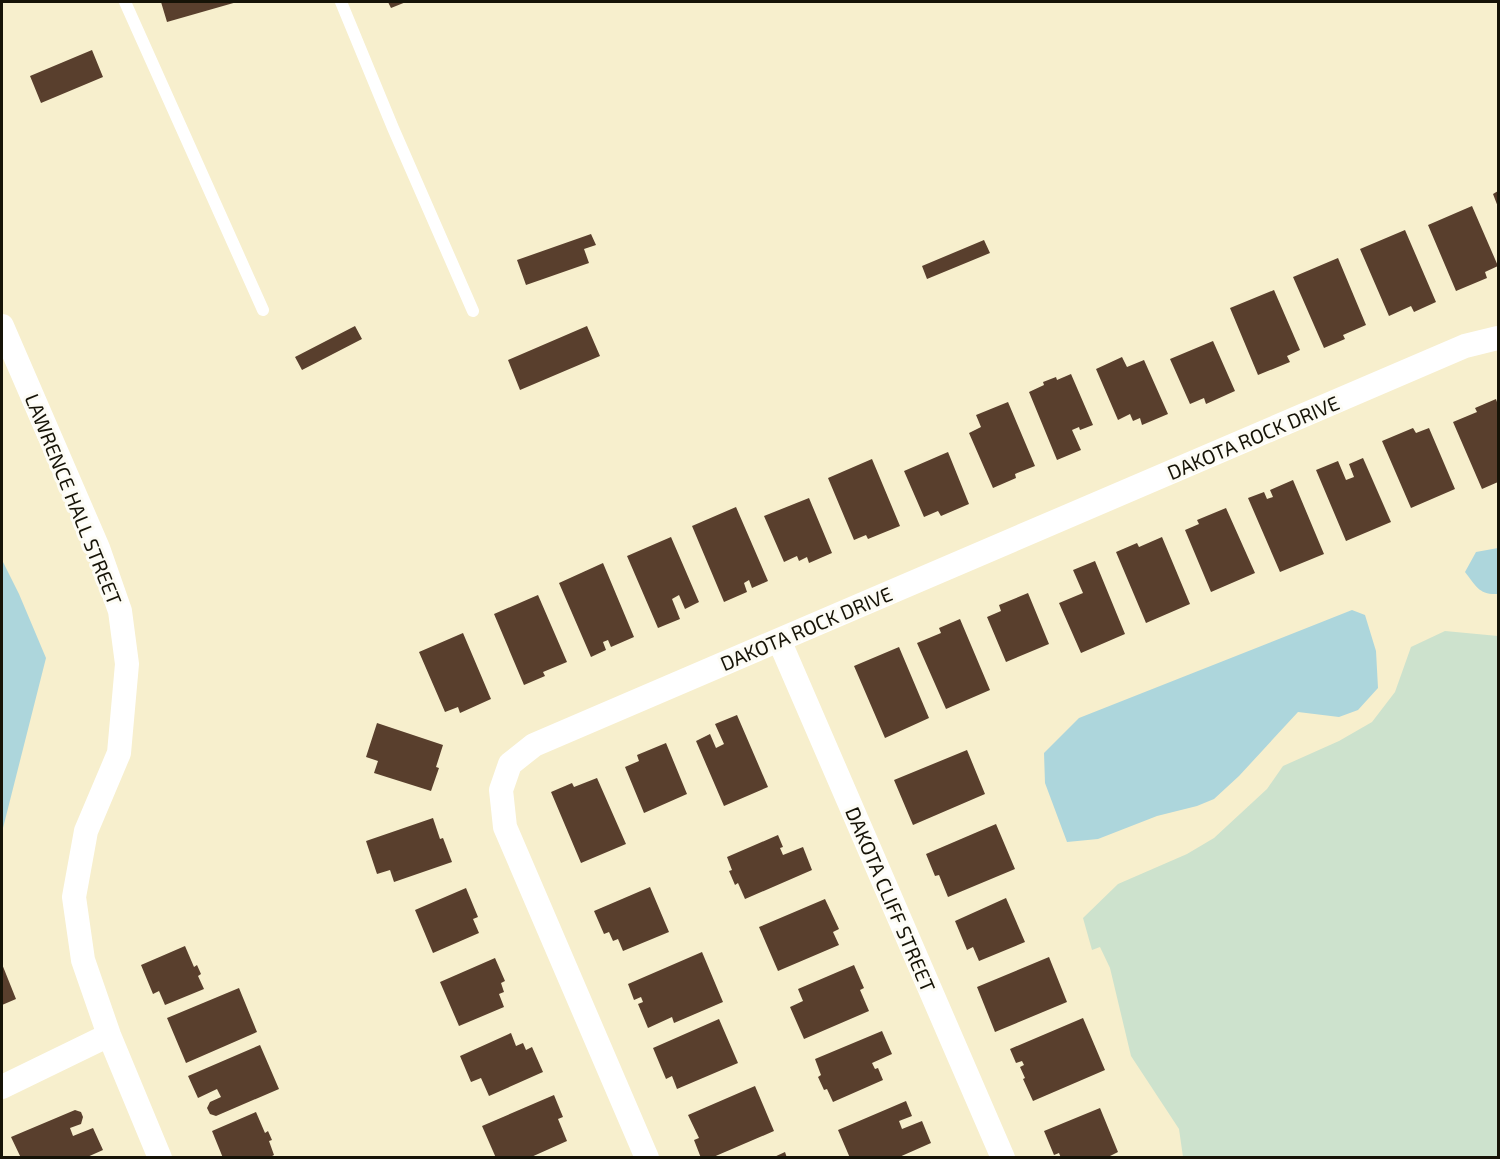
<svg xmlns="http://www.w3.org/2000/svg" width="1500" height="1159" font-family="'Exo 2',sans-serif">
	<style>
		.green { fill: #cde2cd }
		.water { fill: #add6dc }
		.building { fill: #593f2d }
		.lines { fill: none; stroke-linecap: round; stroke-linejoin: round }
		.service { stroke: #fff; stroke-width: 12 }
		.minor { stroke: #fff; stroke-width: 24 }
		.labels { text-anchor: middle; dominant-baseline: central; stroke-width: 6; stroke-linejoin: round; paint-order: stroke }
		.street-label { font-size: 20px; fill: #161307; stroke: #fdfcf5 }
	</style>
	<rect width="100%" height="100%" fill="#f7efcd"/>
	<!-- green -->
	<path class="green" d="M1445 631 1498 636V1157H1183L1179 1129 1131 1056 1110 968 1100 947 1092 950 1083 918 1118 884 1187 854 1214 838 1267 789 1283 766 1339 741 1372 722 1395 692 1411 647Z"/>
	<!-- water -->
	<path class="water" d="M1498 548V594C1479 595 1476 586 1465 572L1476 552Z
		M2 560 19 594 46 658 2 832Z
		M1352 610 1365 615 1376 651 1378 688 1358 710 1339 717 1298 712 1239 776 1214 799 1197 806 1157 816 1098 839 1067 842 1045 783 1044 753 1079 718Z"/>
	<!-- building -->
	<path class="building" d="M161 2H237L167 22Z
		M388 2H406L391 8Z
		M92 50 103 77 41 103 30 76Z
		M1498 191V207L1493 194Z
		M1472 206 1498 266 1485 272 1487 278 1456 291 1428 225Z
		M1405 230 1436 302 1414 312 1411 306 1389 316 1360 249Z
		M591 234 596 245 584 249 589 263 526 285 517 260Z
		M984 240 990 253 927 279 922 266Z
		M1338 258 1366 325 1343 335 1345 339 1324 348 1293 277Z
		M1274 290 1300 350 1287 356 1290 362 1258 375 1230 308Z
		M355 326 362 339 302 370 295 357Z
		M587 326 600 356 520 390 508 360Z
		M1213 341 1235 391 1206 404 1204 398 1190 404 1170 359Z
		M1122 357 1127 367 1144 360 1168 414 1142 425 1140 418 1133 421 1130 414 1118 420 1096 369Z
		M1071 374 1093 425 1080 430 1079 427 1072 430 1081 450 1057 460 1029 392 1044 385 1043 382 1056 377 1057 380Z
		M1496 399 1498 405V482L1482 489 1453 422 1477 412 1475 408Z
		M1008 402 1035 466 1015 474 1016 478 993 488 969 433 981 427 976 415Z
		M1413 428 1416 433 1429 428 1455 489 1411 508 1382 441Z
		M948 452 969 504 941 516 938 511 924 517 904 471Z
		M1363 458 1391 522 1346 541 1316 470 1338 461 1346 480 1354 477 1349 464Z
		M872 459 900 526 868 539 866 535 854 540 828 478Z
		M1293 480 1324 554 1280 572 1248 498 1264 492 1267 499 1273 497 1270 490Z
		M809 498 832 553 809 563 807 557 799 561 797 556 784 562 764 516Z
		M736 507 768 581 752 588 749 580 744 583 747 592 724 602 692 526Z
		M1226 508 1255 573 1211 592 1185 530 1199 524 1197 520Z
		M671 537 699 602 685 609 679 595 672 599 680 619 658 628 627 556Z
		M1162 537 1190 604 1146 623 1116 552 1137 543 1139 547Z
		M1095 561 1125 634 1081 653 1059 603 1083 593 1073 570Z
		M603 563 634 637 611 647 608 640 603 642 606 650 591 657 559 583Z
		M1028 593 1049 644 1006 662 987 617 1001 611 999 605Z
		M538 595 567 662 543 672 545 676 524 685 494 614Z
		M960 619 990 690 946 709 917 643 941 633 939 628Z
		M463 633 491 699 460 713 458 707 445 712 419 652Z
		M899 647 929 718 885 738 854 666Z
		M737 715 768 787 724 806 696 741 710 734 716 748 724 744 715 724Z
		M377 723 443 745 436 767 439 768 431 791 374 773 378 761 366 757Z
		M666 743 687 794 644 813 625 767 639 761 637 755Z
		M967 750 985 794 913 825 894 780Z
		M597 778 626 844 581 863 551 792 572 783 574 787Z
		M433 818 440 839 443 838 452 862 394 882 390 870 377 874 366 841Z
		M996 824 1015 869 948 897 939 875 935 876 926 854Z
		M778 835 783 847 780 848 783 855 803 847 812 870 745 899 738 883 735 885 729 871 732 870 727 857Z
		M650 887 669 932 623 951 618 939 613 941 609 932 604 934 594 911Z
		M466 888 478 917 473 919 479 933 433 953 415 910Z
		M1006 898 1025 942 979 961 973 947 967 950 955 921Z
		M825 899 839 929 833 932 839 945 778 971 759 927Z
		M185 946 194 967 197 965 201 974 198 976 204 989 165 1005 159 991 153 994 141 965Z
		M702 952 723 1002 674 1023 672 1017 648 1028 638 1004 643 1002 641 997 634 1000 628 984Z
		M1049 957 1067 1002 995 1032 977 987Z
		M495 958 505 981 501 983 504 992 499 994 504 1007 459 1026 440 982Z
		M2 964 16 999 2 1005Z
		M854 965 864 988 860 990 869 1011 804 1039 790 1007 803 1001 798 989Z
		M239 988 257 1032 186 1063 167 1018Z
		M1083 1018 1105 1070 1033 1101 1023 1079 1025 1078 1020 1067 1024 1065 1022 1061 1016 1063 1010 1049Z
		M719 1019 738 1063 677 1089 672 1076 666 1079 653 1048Z
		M882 1031 892 1054 872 1063 875 1069 878 1068 883 1080 833 1102 827 1089 824 1090 818 1077 821 1075 815 1059Z
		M511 1033 516 1046 523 1043 526 1050 532 1047 543 1072 489 1096 481 1078 471 1082 460 1056Z
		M260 1045 279 1089 216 1116 210 1114 207 1108 210 1102 221 1097 217 1089 198 1098 188 1076Z
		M755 1086 774 1131 711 1158H701L694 1140 699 1138 688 1115Z
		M554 1095 563 1117 558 1119 567 1141 529 1158H496L482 1126Z
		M906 1101 912 1116 899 1121 902 1129 922 1121 931 1143 897 1158H850L838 1130Z
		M1100 1108 1118 1152 1106 1158H1061L1059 1153 1054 1155 1044 1131Z
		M75 1110 81 1112 83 1117 81 1124 70 1128 73 1136 93 1128 103 1150 85 1158H21L11 1137Z
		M256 1112 265 1133 268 1131 272 1140 269 1141 274 1155 268 1158H223L212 1131Z
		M785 1152 787 1158H772Z"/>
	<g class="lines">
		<!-- service -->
		<path class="service" d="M125 2 263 310
			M341 2 393 128 473 311"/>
		<!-- minor -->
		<path class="minor" d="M2 326 98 548 120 611 127 664 119 753 86 831 74 897 83 960 109 1035 160 1158
			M779 640 1003 1158
			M2 1087 109 1035
			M647 1158 505 827 501 790 510 764 534 745 1465 346 1498 338"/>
	</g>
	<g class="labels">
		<!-- street labels -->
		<g class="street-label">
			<text transform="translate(1253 437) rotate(-23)">DAKOTA ROCK DRIVE</text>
			<text transform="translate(74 499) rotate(68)">LAWRENCE HALL STREET</text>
			<text transform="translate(806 628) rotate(-23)">DAKOTA ROCK DRIVE</text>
			<text transform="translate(891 899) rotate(67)">DAKOTA CLIFF STREET</text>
		</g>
	</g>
	<!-- border -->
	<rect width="1500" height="1159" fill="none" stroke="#161307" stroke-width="6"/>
</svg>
